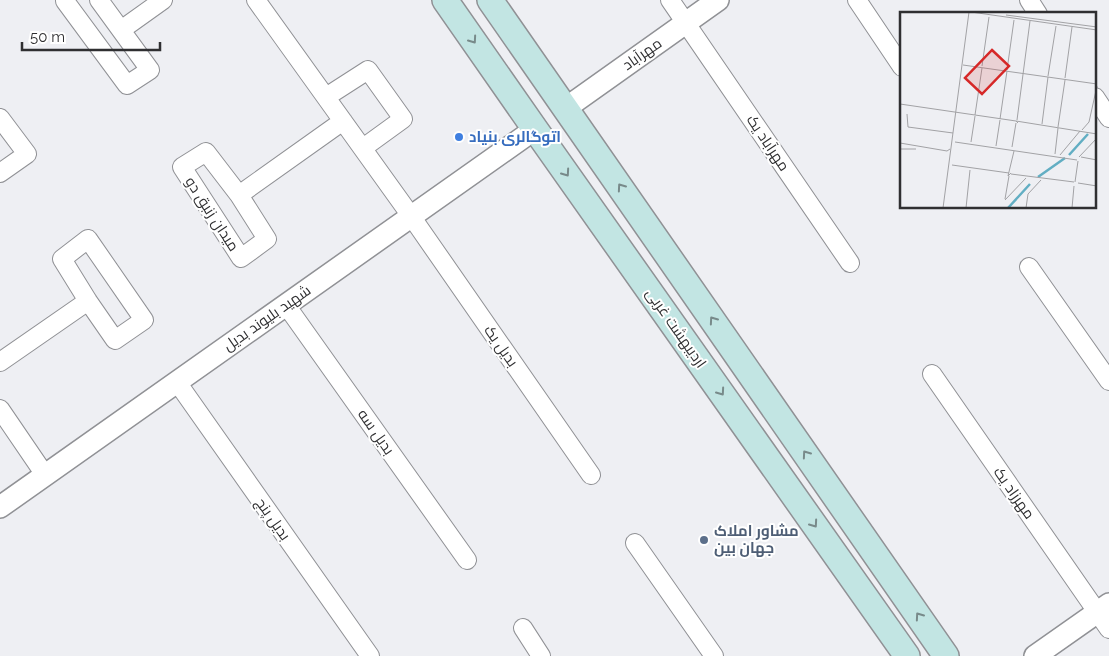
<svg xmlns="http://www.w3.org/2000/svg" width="1109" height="656" font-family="Raleway,Cairo,sans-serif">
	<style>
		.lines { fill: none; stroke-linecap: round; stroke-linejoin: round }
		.minor-casing { stroke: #909195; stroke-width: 20 }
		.tertiary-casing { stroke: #909195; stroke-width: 24 }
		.secondary-casing { stroke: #909195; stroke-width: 28 }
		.minor { stroke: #fff; stroke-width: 18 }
		.tertiary { stroke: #fff; stroke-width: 21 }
		.secondary { stroke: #c2e5e3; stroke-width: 25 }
		.oneway { stroke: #788a8a }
		.shop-dot { fill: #3f7fe0; stroke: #fff; stroke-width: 2 }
		.service-dot { fill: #5c6f8a; stroke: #fff; stroke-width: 2 }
		.labels { text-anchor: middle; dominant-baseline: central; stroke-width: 4; stroke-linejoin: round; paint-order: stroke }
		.street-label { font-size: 15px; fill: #2f2f31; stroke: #fff }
		.shop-label { font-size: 15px; font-weight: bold; fill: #366cbe; stroke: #fff; text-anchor: start }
		.service-label { font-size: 15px; font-weight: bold; fill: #4e5e75; stroke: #fff; text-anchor: start }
		.inset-river { fill: none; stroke: #62aec3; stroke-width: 2.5 }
		.inset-road { fill: none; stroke: #a2a2a5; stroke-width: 1 }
		.view { fill: #d62828; fill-opacity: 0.15; stroke: #d62828; stroke-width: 2.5 }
		.inset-edge { fill: none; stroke: #2f2f31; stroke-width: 2.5 }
	</style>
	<rect width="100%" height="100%" fill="#eeeff3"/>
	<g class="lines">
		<!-- minor casing -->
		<g class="minor-casing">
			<path id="minor" d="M66 0 65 1 127 85 150 70 99 0
				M256 0 411 216 591 475
				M670 0 850 263
				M857 0 902 67
				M1029 0 1038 14
				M121 30 163 0
				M326 97 368 70 403 119 363 148
				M1095 97 1109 118
				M0 118 27 154 0 173
				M206 152 239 195 267 239 241 258 182 167Z
				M239 195 343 121
				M88 239 144 320 115 340 88 301 62 259Z
				M1029 267 1109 381
				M286 305 467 560
				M0 362 88 301
				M932 374 1109 629
				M177 382 370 656
				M0 409 45 475
				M635 543 714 656
				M523 628 541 656"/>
		</g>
		<!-- tertiary casing -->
		<g class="tertiary-casing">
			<path id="tertiary" d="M566 108 718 0
				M0 507 535 129
				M1035 656 1109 604"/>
		</g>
		<!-- secondary casing -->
		<g class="secondary-casing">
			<path id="secondary" d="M445 0 535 129 907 656
				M490 0 946 656"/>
		</g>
		<!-- minor -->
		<use href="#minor" class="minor"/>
		<!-- tertiary -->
		<use href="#tertiary" class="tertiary"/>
		<!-- secondary -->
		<use href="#secondary" class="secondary"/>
	</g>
	<!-- one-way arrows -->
	<defs><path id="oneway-chevron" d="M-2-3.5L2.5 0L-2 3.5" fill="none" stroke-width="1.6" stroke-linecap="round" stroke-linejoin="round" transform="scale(1.25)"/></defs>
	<g class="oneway">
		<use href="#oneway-chevron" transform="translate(473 40) rotate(55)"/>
		<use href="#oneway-chevron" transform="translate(566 173) rotate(55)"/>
		<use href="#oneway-chevron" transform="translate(621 187) rotate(-125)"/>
		<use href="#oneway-chevron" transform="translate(713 320) rotate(-125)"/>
		<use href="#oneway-chevron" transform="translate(721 392) rotate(55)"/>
		<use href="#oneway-chevron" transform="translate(806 454) rotate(-125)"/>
		<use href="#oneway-chevron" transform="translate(814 524) rotate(55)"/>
		<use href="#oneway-chevron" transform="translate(919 616) rotate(-125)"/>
	</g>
	<!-- markers -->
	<circle class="shop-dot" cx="459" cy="137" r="5"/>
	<circle class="service-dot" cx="704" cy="540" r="5"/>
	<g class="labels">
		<!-- street labels -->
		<g class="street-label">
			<text transform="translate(642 54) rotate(-35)">مهرآباد</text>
			<text transform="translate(768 143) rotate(56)">مهرآباد یک</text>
			<text transform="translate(212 214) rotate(57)">میدان زنبق دو</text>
			<text transform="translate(267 318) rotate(-35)">شهید بلیوند بدیل</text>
			<text transform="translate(676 328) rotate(55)">اردیبهشت غربی</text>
			<text transform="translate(501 346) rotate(55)">بدیل یک</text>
			<text transform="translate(376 432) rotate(55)">بدیل سه</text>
			<text transform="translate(1014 493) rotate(55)">مهرزاد یک</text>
			<text transform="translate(273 519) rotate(55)">بدیل پنج</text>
		</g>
		<!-- shop labels -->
		<g class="shop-label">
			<text x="469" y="137">اتوگالری بنیاد</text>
		</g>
		<!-- service labels -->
		<g class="service-label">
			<text x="714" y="531">مشاور املاک<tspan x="714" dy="17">جهان بین</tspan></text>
		</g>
	</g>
	<!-- overview -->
	<g transform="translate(900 12)">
		<rect width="196" height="196" fill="#eeeff3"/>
		<path class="inset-river" d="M169 143 188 122M138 165 165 146M108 196 130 172"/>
		<path class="inset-road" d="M71 0 197 18M106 3 197 15M63 53 197 72M82 54 89 5M107 58 114 8M148 64 156 14M165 66 172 15M0 92 116 109M7 102 8 115 53 121M75 103 82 56M100 107 107 59M117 108 130 9M118 111 116 109 197 122M142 112 148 65M158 115 165 68M182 118 189 110 197 74M55 130 177 148M71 130 75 104M0 131 47 139 50 137M96 134 100 108M112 135 116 111M0 137H16M155 142 158 116M160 143 180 119M179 145 197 126M181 145 197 148M52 153 109 161M111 161 108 164 114 139M111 162 174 170M175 170 178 149M178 171 197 174M105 187 109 164M105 188 126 166M43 196 69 0M66 196 70 158M126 196 128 182 141 168M172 196 174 174"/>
		<path class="view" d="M92 38 109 54 82 82 65 66Z"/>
		<rect width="196" height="196" class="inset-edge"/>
	</g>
	<!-- scale -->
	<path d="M22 42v8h138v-8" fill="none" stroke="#2f2f31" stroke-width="2.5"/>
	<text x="30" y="42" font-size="15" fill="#2f2f31" stroke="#ffffff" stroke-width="4" paint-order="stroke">50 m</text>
</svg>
